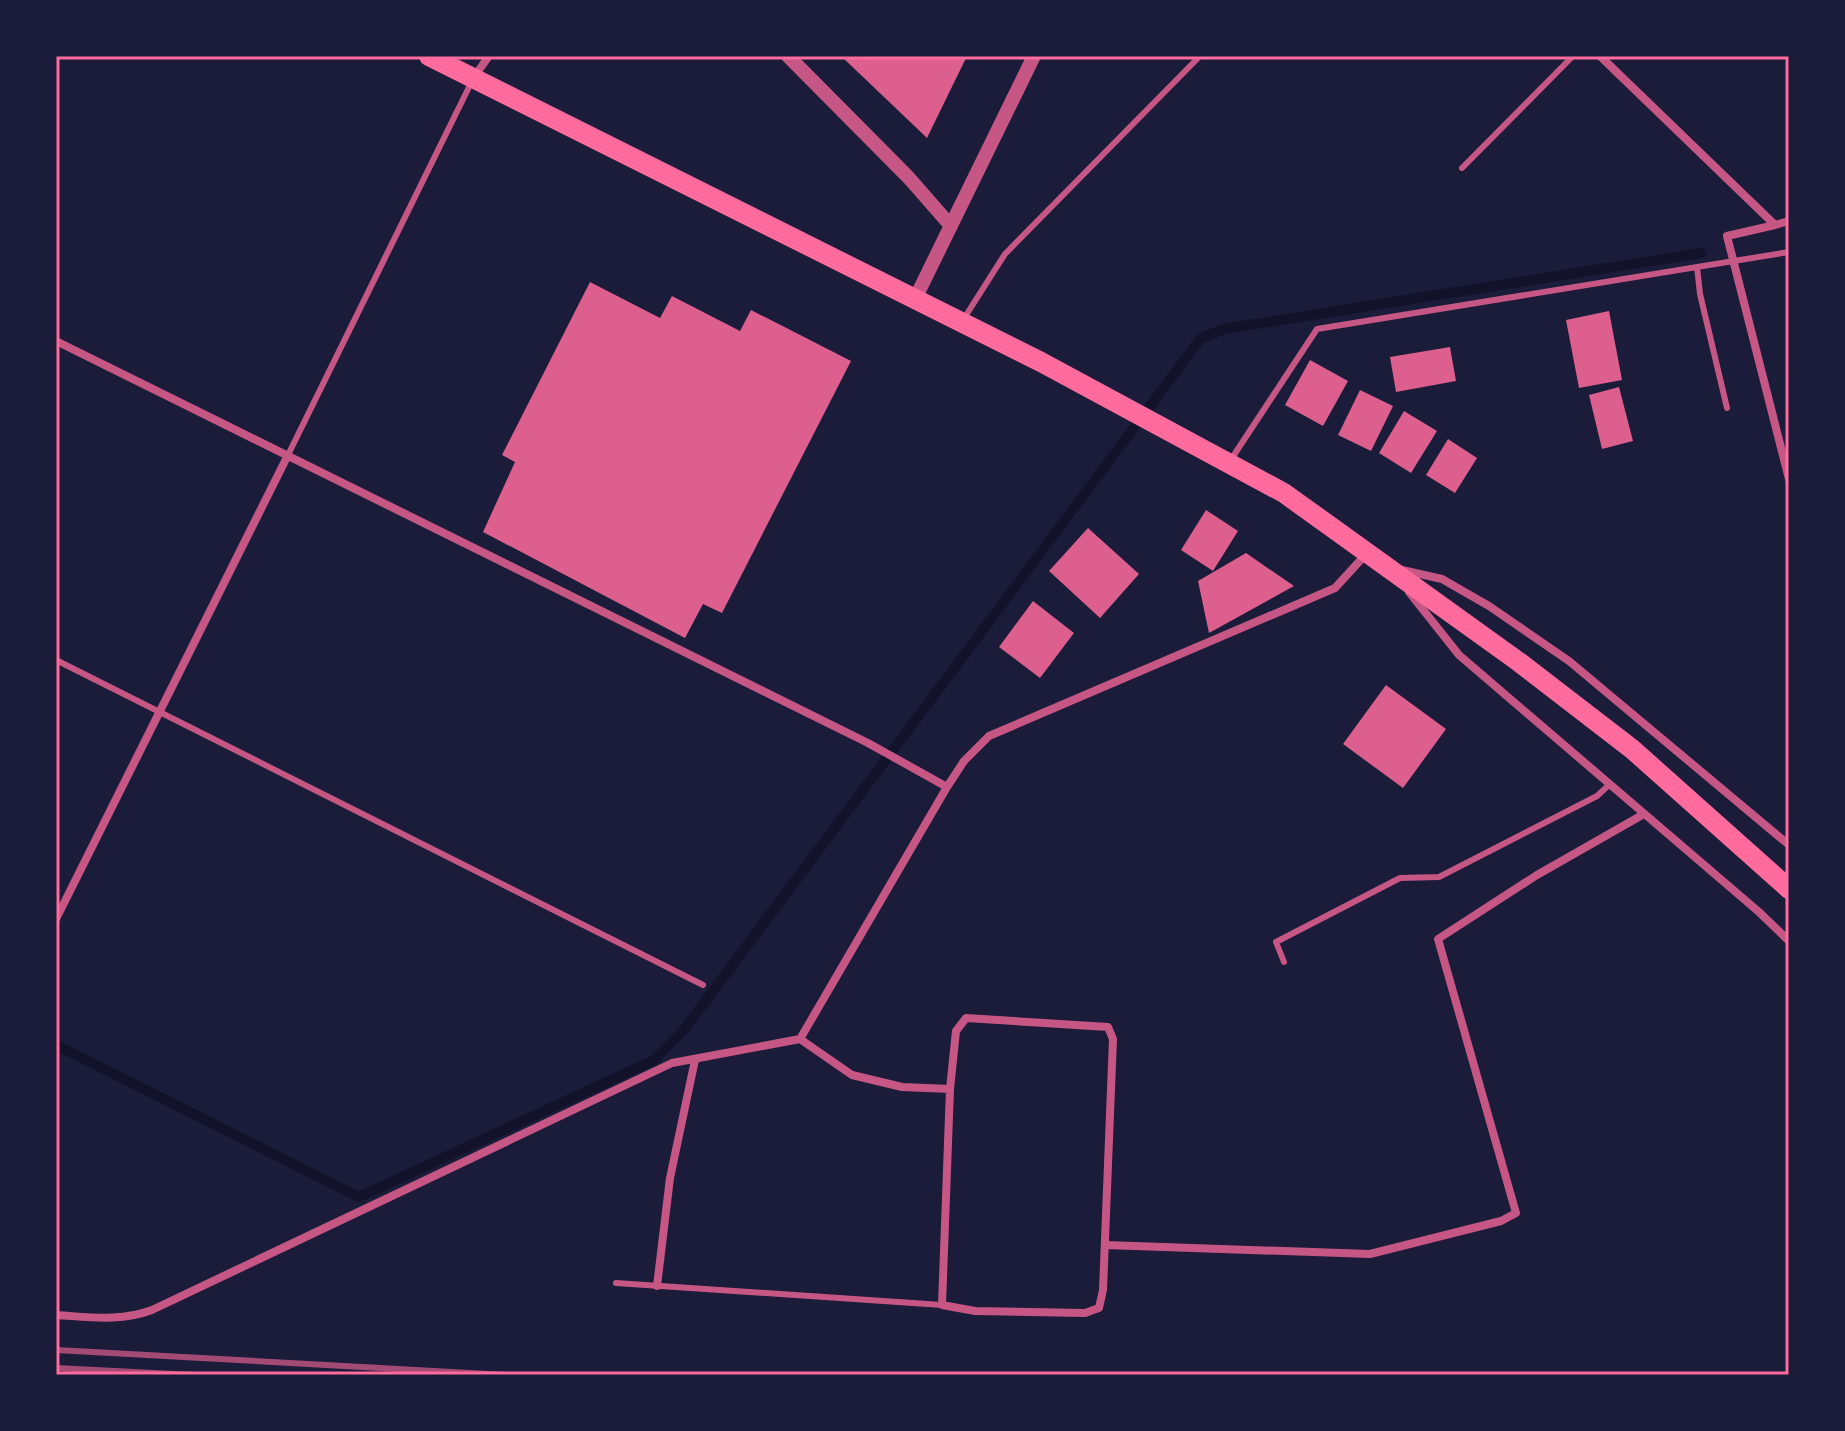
<svg xmlns="http://www.w3.org/2000/svg" width="1845" height="1431" font-family="'Exo 2',sans-serif">
	<style>
		.lines { fill: none; stroke-linecap: round; stroke-linejoin: round }
		.stream { stroke: #12122b; stroke-width: 10 }
		.building { fill: #dd5f8e }
		.service { stroke: #c65784; stroke-width: 6 }
		.minor { stroke: #c65784; stroke-width: 8 }
		.tertiary { stroke: #c65784; stroke-width: 14 }
		.primary { stroke: #ff6b9d; stroke-width: 20 }
		.rail { stroke: #a44b75; stroke-width: 6 }
		.neatline { fill: none; stroke: #ff6b9d; stroke-width: 3 }
	</style>
	<rect width="100%" height="100%" fill="#1b1b3a"/>
	<g class="lines">
		<!-- stream -->
		<path class="stream" d="M56 1045 359 1197 654 1060 683 1031 1201 338 1224 329 1701 253"/>
	</g>
	<!-- building -->
	<path class="building" d="M841 56H967L927 138Z
		M590 282 660 318 672 296 740 331 751 310 851 361 722 613 703 604 685 638 483 532 515 462 502 455Z
		M1609 311 1622 380 1579 388 1566 320Z
		M1450 347 1456 381 1396 392 1390 357Z
		M1310 360 1348 381 1323 426 1285 405Z
		M1619 387 1633 441 1602 449 1589 395Z
		M1360 390 1393 406 1371 451 1338 435Z
		M1404 411 1437 431 1411 473 1379 453Z
		M1448 439 1477 458 1455 493 1426 475Z
		M1206 510 1238 531 1213 571 1181 550Z
		M1088 528 1139 574 1100 618 1049 571Z
		M1246 553 1294 586 1209 633 1198 581Z
		M1033 601 1074 633 1040 678 999 647Z
		M1386 685 1446 729 1403 788 1343 744Z"/>
	<g class="lines">
		<!-- service -->
		<path class="service" d="M1462 168 1573 56
			M1697 267 1700 294 1727 408
			M963 320 1005 254 1200 56
			M288 455 472 81
			M1230 461 1317 329 1789 252
			M56 660 703 985
			M1284 962 1276 942 1400 878 1439 877 1597 796 1610 784
			M616 1283 942 1305"/>
		<!-- minor -->
		<path class="minor" d="M1600 56 1775 225 1789 221
			M474 77 489 56
			M1775 225 1727 236 1789 479
			M56 341 868 743 947 787 964 761 989 736 1335 588 1367 553
			M1402 570 1442 579 1489 606 1569 661 1789 845
			M1409 592 1459 655 1759 912 1789 941
			M56 919 288 455
			M966 1018 1108 1027 1113 1039 1103 1290 1099 1308 1085 1313 975 1311 942 1305 950 1089 956 1031Z
			M800 1039 947 787
			M1105 1245 1370 1254 1501 1221 1516 1213 1438 939 1537 875 1644 814
			M657 1286 670 1178 695 1060
			M56 1315C90 1317 120 1322 152 1310L672 1063 800 1039 852 1075 902 1087 950 1089"/>
		<!-- tertiary -->
		<path class="tertiary" d="M788 56 909 178 951 226
			M915 299 1034 56"/>
		<!-- primary -->
		<path class="primary" d="M429 56 1041 362 1284 493 1519 662 1632 749 1789 889"/>
		<!-- rail -->
		<path class="rail" d="M56 1350 506 1375
			M56 1368 193 1375"/>
	</g>
	<!-- border -->
	<rect width="1845" height="1431" fill="none" stroke="#1b1b3a" stroke-width="116"/>
	<rect x="58" y="58" width="1729" height="1315" class="neatline"/>
</svg>
